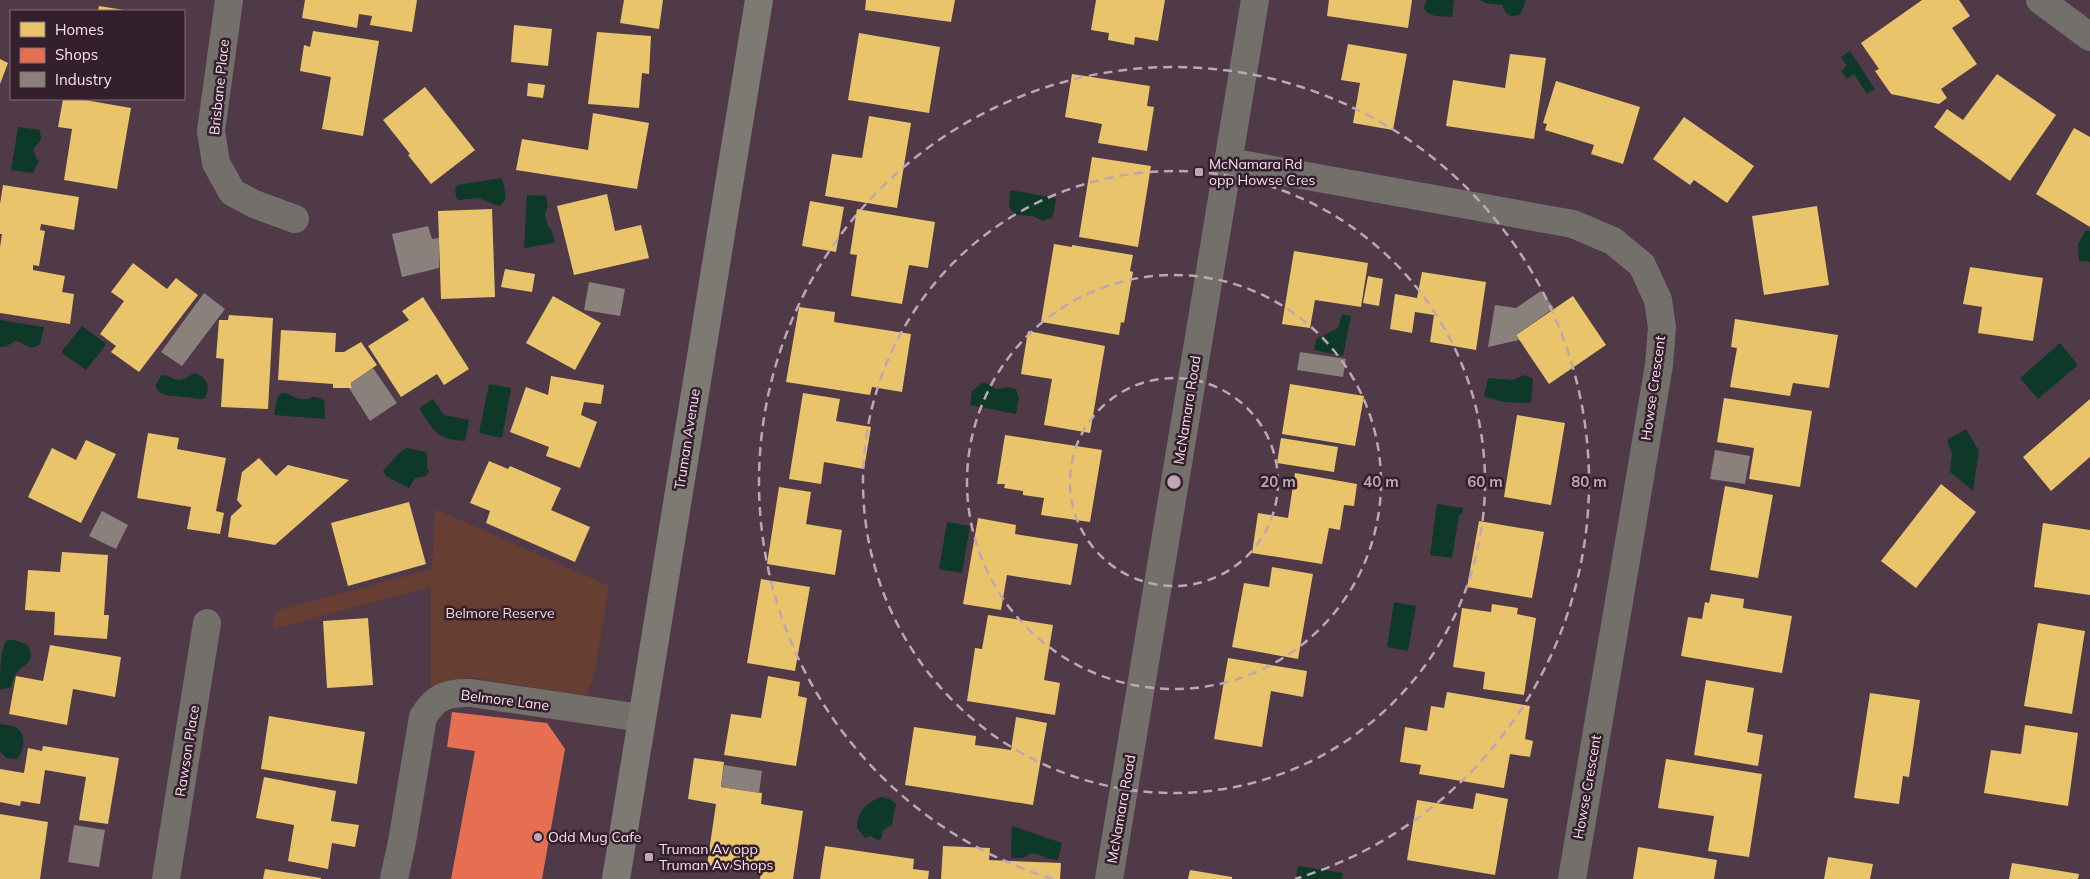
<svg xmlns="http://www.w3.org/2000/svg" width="2090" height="879" font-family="Mulish,sans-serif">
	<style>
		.green { fill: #663e32 }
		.water { fill: #0e3929 }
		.homes { fill: #e9c46a }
		.shops { fill: #e76f51 }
		.industry { fill: #8a817c }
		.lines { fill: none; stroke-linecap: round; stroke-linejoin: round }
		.street { stroke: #73706b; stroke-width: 28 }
		.secondary { stroke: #7d7a73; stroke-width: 28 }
		.ring { fill: none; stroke: #c0a6b5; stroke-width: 2.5; stroke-dasharray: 9 6 }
		.poi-dot { fill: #c0a6b5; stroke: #33202c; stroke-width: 2 }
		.labels { text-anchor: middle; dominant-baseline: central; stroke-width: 5; stroke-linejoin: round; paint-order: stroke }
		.street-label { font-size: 14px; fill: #fce0f0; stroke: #33202c }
		.poi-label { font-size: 14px; fill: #fce0f0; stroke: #33202c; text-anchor: start }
		.park-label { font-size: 14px; fill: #f4ded6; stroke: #33202c }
		.centre { fill: #c0a6b5; stroke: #33202c; stroke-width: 2.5 }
		.ring-label { font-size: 15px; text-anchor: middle; font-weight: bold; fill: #c0a6b5; stroke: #33202c; stroke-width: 5; stroke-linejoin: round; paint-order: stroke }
	</style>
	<rect width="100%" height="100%" fill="#503a48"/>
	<!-- green -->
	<path class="green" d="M435 509 609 586 594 676 587 694H572L470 677 452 681 431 691V587L273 629 275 611 432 569Z"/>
	<!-- water -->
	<path class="water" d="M1427 0H1454L1452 17C1442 16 1427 18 1424 7Z
		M1480 0H1526L1520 15 1511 16 1506 13 1502 5 1485 3Z
		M1850 51 1875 89 1867 94 1854 74 1847 79 1841 71 1847 66 1841 57Z
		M18 127 40 130 41 140 33 149 36 158 39 161 33 173 11 170Z
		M501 178 503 182 506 198 501 205 498 206 479 198 458 200 456 197 455 188 458 185Z
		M1010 190 1056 198 1053 217 1043 221 1032 216 1016 215 1009 207Z
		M527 195 546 196 548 206 545 214 548 227 551 228 555 243 524 248Z
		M2086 230 2090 231V262L2079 261 2078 244Z
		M1342 314 1351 316 1343 356 1314 350 1316 339 1338 328Z
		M0 320 44 327 40 344C28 353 26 342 15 341L7 346 0 347Z
		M82 326 105 343V346L86 370 62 353V351Z
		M2060 343 2078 365 2038 399 2020 378Z
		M195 373C207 377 211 387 205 398L202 399 165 395 159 392 155 386 161 376C169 373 172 381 180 380 185 379 190 375 195 373Z
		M1525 375 1533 379 1531 403 1503 402 1484 396 1488 378 1512 380Z
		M982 383H986L996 389 1009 387 1016 389 1019 398 1016 414 970 405 972 391Z
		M489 384 511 388 502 438 479 433Z
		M282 393C290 392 293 398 301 399 313 401 308 393 324 400L325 419 274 415 277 398Z
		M433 399 444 415 469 420 465 441C436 439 434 431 419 408Z
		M1966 429 1979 451 1973 491 1950 472 1952 453 1947 440Z
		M406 448 427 452V468L429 471 426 476 415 478 409 488 386 476 383 471 400 452Z
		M1437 504 1463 508 1462 514 1459 515 1452 558 1430 555Z
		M947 522 970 526 962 573 939 569Z
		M1394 602 1416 606 1408 651 1387 647Z
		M7 640H15L28 645C37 665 21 664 15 675 13 678 12 683 11 687L0 690C0 678 0 647 7 640Z
		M0 724C6 725 15 725 19 730 27 737 23 753 17 759L6 758 0 751Z
		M881 797 890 799 896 804 892 825 883 830 882 838 878 840 870 836 865 838 857 828C856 813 867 802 881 797Z
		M1012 826 1062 843 1058 860 1050 859 1037 854H1030L1023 858H1011Z
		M1298 866 1343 873 1342 879H1296Z"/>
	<!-- homes -->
	<path class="homes" d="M305 0H417L412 32 370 25 372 16 359 14 357 28 302 18Z
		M624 0H663L659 29 620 23Z
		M866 0H955L951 22 865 10Z
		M1096 0H1165L1158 41 1135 37 1134 45 1108 40 1109 33 1091 30Z
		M1329 0H1412L1408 28 1327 16Z
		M1922 0H1959L1970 16 1952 28 1977 64 1941 89 1947 98 1939 104 1891 94 1875 71 1879 69 1861 43Z
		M99 6 124 10V11H98Z
		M514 25 552 29 548 66 511 62Z
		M313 31 379 41 363 136 322 129 331 77 300 71 304 45 310 47Z
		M597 32 651 36 649 74 642 73 639 108 588 104Z
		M859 33 940 47 929 113 848 100Z
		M1348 44 1407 54 1393 130 1353 123 1360 83 1341 80Z
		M1510 54 1546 58 1534 139 1446 126 1453 80 1505 88Z
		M0 59 8 63 0 84Z
		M1072 74 1150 86 1147 106 1154 107 1147 151 1098 143 1102 124 1065 117Z
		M1997 74 2056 115 2010 181 1934 127 1947 109 1963 120Z
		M1556 81 1640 107 1623 164 1591 154 1594 145 1545 130 1547 124 1543 123Z
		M528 83 545 85 543 98 527 96Z
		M425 87 475 150 431 184 408 155 410 154 383 120Z
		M63 99H79L131 108 117 189 64 180 72 129 58 127Z
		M593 113 649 123 637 189 516 170 522 139 588 150Z
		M869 116 911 123 897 208 825 196 832 154 862 158Z
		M1684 117 1754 166 1727 203 1694 180 1690 185 1653 159Z
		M2074 128 2090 137V227L2036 194Z
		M1092 157 1151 166 1138 247 1079 237Z
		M3 185 79 197 74 230 41 224 40 230 45 231 39 266 33 265V270L65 276 62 292 74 294 70 324 0 313V247L2 234H0V204Z
		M607 194 615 231 641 225 649 258 574 275 557 206Z
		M810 201 844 207 836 252 802 246Z
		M1817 206 1829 285 1764 295 1752 216Z
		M492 209 495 297 441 299 438 211Z
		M857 209 935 222 928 268 909 265 902 304 851 296 857 255 850 254Z
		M1054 244 1072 247V245L1133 255 1130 271 1133 272 1124 323 1121 322 1119 335 1041 322Z
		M1294 251 1368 263 1361 307 1315 300 1310 328 1282 324Z
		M133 263 167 289 176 278 198 295 139 372 111 352 116 346 100 334 124 301 111 292Z
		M1970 267 2043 278 2033 341 1978 333 1982 307 1963 304Z
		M505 269 535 274 532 292 501 287Z
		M1422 272 1486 282 1476 350 1430 342 1434 315 1415 312 1412 333 1390 329 1395 294 1417 298Z
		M1368 276 1383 279 1379 306 1363 303Z
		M553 296 601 323 575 370 526 343Z
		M1573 296 1606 345 1549 384 1516 335Z
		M423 297 469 369 444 385 437 374 401 397 368 346 409 320 402 311Z
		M799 307 835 312 834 322 911 334 902 392 872 387 870 395 786 382Z
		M229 315 273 318 268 409 221 407 224 359 216 358 219 320H228Z
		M1735 319 1838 335 1829 388 1793 383 1790 396 1730 387 1737 348 1731 347Z
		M281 330 336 333 335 352H344L361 342 377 365 351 383 352 388H333V384L278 380Z
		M1028 331 1105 346 1090 433 1044 425 1052 379 1021 374Z
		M551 376 604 385 601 404 584 402 581 415 597 422 580 468 546 456 549 447 510 432 526 387 548 395Z
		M1290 384 1364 396 1355 446 1282 434Z
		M803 393 840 399 836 421 871 427 864 469 824 462 821 484 789 479Z
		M1724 398 1812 411 1800 487 1749 479 1754 448 1717 442Z
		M2090 399V457L2051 491 2023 457Z
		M1517 415 1565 423 1551 505 1504 497Z
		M148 433 179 438 177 449 226 458 216 511 224 513 220 534 187 529 191 507 137 498Z
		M1005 435 1102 450 1090 522 1041 515 1044 498 1023 495V491L1004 488 1005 484H997Z
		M1281 438 1338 447 1334 472 1277 463Z
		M86 440 116 454 81 523 28 497 52 448 76 460Z
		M259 458 276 476 288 465 349 480 275 545 228 537 231 516 242 506 237 500 242 472Z
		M489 461 508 469 510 466 561 488 551 510 590 527 575 562 486 523 490 511 470 503Z
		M1295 473 1357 484 1354 506 1344 505 1340 530 1329 528 1322 564 1252 553 1258 513 1288 518Z
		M1941 484 1976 512 1916 588 1881 561Z
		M1725 486 1773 495 1758 578 1710 570Z
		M779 487 811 492 806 524 842 530 835 575 767 564Z
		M409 502 426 564 348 586 331 523Z
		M978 518 1016 525 1015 534 1078 544 1071 585 1007 575 1001 610 963 604Z
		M1479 521 1544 532 1532 598 1467 587Z
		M2043 523 2090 530V595L2034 587Z
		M62 552 108 555 104 615H109L107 639 54 635 55 612 25 610 28 570 60 572Z
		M1272 567 1313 574 1298 659 1232 647 1244 583 1269 587Z
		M761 579 810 587 795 671 747 663Z
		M1711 594 1744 599 1743 608 1792 616 1782 673 1681 656 1688 617 1702 619 1705 602 1709 603Z
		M1492 604 1518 608 1517 614 1536 618 1524 695 1483 689 1485 672 1453 667 1462 608 1491 612Z
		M988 615 1053 625 1044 680 1060 683 1055 715 967 701 975 648 982 649Z
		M368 618 373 685 327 688 323 621Z
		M2038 623 2085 631 2072 714 2024 706Z
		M50 645 121 657 115 697 73 689 67 725 9 714 16 676 43 681Z
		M1228 658 1307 671 1303 697 1271 691 1262 747 1214 739Z
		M768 676 800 682 798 696 807 698 796 766 724 755 731 714 761 718Z
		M1706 680 1754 688 1747 732 1763 735 1758 766 1694 755Z
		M1447 692 1530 706 1525 739 1533 741 1530 757 1510 754 1504 788 1419 774 1421 765 1400 762 1405 727 1427 731 1431 706 1444 708Z
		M1870 693 1920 700 1909 777 1903 776 1899 804 1854 798Z
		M269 716 365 732 357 784 261 769Z
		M1016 717 1047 723 1033 805 905 785 914 727 976 736 975 745 1011 750Z
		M2025 725 2078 733 2068 806 1984 793 1991 750 2021 754Z
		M43 746 119 758 108 824 79 820 86 777 45 770 40 804 21 801 20 806 0 802V769L24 773 28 748 42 751Z
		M694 758 724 762 721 787 762 793 761 804 803 811 793 879H760L761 873 707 865 716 804 688 799Z
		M1666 759 1762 774 1749 857 1708 851 1714 816 1658 808Z
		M264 777 336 791 331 821 359 825 355 847 332 843 328 869 288 861 294 825 256 818Z
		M1476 793 1508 799 1495 875 1407 860 1417 800 1473 809Z
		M0 814 48 822 40 879H0Z
		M825 846 914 859 913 869 929 871 928 879H820Z
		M943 846 990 848 989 860 1061 863 1060 879H941Z
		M1638 847 1717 860 1714 879H1633Z
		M1828 857 1873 864 1870 879H1824Z
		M2012 863 2079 874 2078 879H2009Z
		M265 869 321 878V879H263Z
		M1190 870 1232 877V879H1188Z"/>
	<!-- shops -->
	<path class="shops" d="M452 712 547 723 565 749 542 879H451L475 751 447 747Z"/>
	<!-- industry -->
	<path class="industry" d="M428 226 432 239 439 238V268L402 277 392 234Z
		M589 282 625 289 620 316 584 310Z
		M1541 291 1554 308 1516 335 1519 340 1488 347 1495 305 1516 308Z
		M204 293 225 309 182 366 161 352Z
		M1300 352 1346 359 1343 377 1297 370Z
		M373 368 397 403 370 421 349 388H352L351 383Z
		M1715 450 1750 456 1745 484 1710 479Z
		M102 511 128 525 116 549 89 536Z
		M724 765 762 771 759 793 721 787Z
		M74 825 105 830 99 867 68 862Z"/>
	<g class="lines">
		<!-- street -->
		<path class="street" d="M229 0 211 131 216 163 232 192 254 204 295 219
			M2040 0 2090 37
			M1229 162 1573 224 1613 241 1642 265 1658 300 1662 327 1659 365 1572 879
			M166 879 207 623
			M394 879 402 842 423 717C435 697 447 692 471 693L641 718
			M1109 879 1255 0"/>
		<!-- secondary -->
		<path class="secondary" d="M616 879 759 0"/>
	</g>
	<!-- distance rings -->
	<g class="ring">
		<circle cx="1174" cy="482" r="104"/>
		<circle cx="1174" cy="482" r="207"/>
		<circle cx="1174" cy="482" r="311"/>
		<path d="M1053 879A415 415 0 1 1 1295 879"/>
	</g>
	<!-- markers -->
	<g class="poi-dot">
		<rect x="1194" y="167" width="10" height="10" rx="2.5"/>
		<circle cx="538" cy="837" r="5"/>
		<rect x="644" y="852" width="10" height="10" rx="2.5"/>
	</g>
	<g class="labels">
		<!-- street labels -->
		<g class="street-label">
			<text transform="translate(219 87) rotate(-84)">Brisbane Place</text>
			<text transform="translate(1653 388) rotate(-82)">Howse Crescent</text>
			<text transform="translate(1187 410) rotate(-81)">McNamara Road</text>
			<text transform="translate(687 439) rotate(-81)">Truman Avenue</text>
			<text transform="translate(505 700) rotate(7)">Belmore Lane</text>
			<text transform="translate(187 751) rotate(-81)">Rawson Place</text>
			<text transform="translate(1587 787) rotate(-80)">Howse Crescent</text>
			<text transform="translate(1121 809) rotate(-80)">McNamara Road</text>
		</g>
		<!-- poi labels -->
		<g class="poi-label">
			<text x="1209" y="164">McNamara Rd<tspan x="1209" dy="16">opp Howse Cres</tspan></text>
			<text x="548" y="837">Odd Mug Cafe</text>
			<text x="659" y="849">Truman Av opp<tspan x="659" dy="16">Truman Av Shops</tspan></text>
		</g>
		<!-- park labels -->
		<g class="park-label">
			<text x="500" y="613">Belmore Reserve</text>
		</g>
	</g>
	<circle cx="1174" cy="482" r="8" class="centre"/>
	<g class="ring-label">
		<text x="1278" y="487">20 m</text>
		<text x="1381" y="487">40 m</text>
		<text x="1485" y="487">60 m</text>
		<text x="1589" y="487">80 m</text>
	</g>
	<!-- legend -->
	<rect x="10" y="10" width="175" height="90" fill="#33202c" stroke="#836d7a"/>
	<rect x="20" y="22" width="25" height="15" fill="#e9c46a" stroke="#836d7a"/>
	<text x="55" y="35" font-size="15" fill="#fce0f0">Homes</text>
	<rect x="20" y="48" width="25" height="15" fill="#e76f51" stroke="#836d7a"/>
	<text x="55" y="60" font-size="15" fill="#fce0f0">Shops</text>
	<rect x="20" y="72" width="25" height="15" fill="#8a817c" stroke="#836d7a"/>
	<text x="55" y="85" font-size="15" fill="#fce0f0">Industry</text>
</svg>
